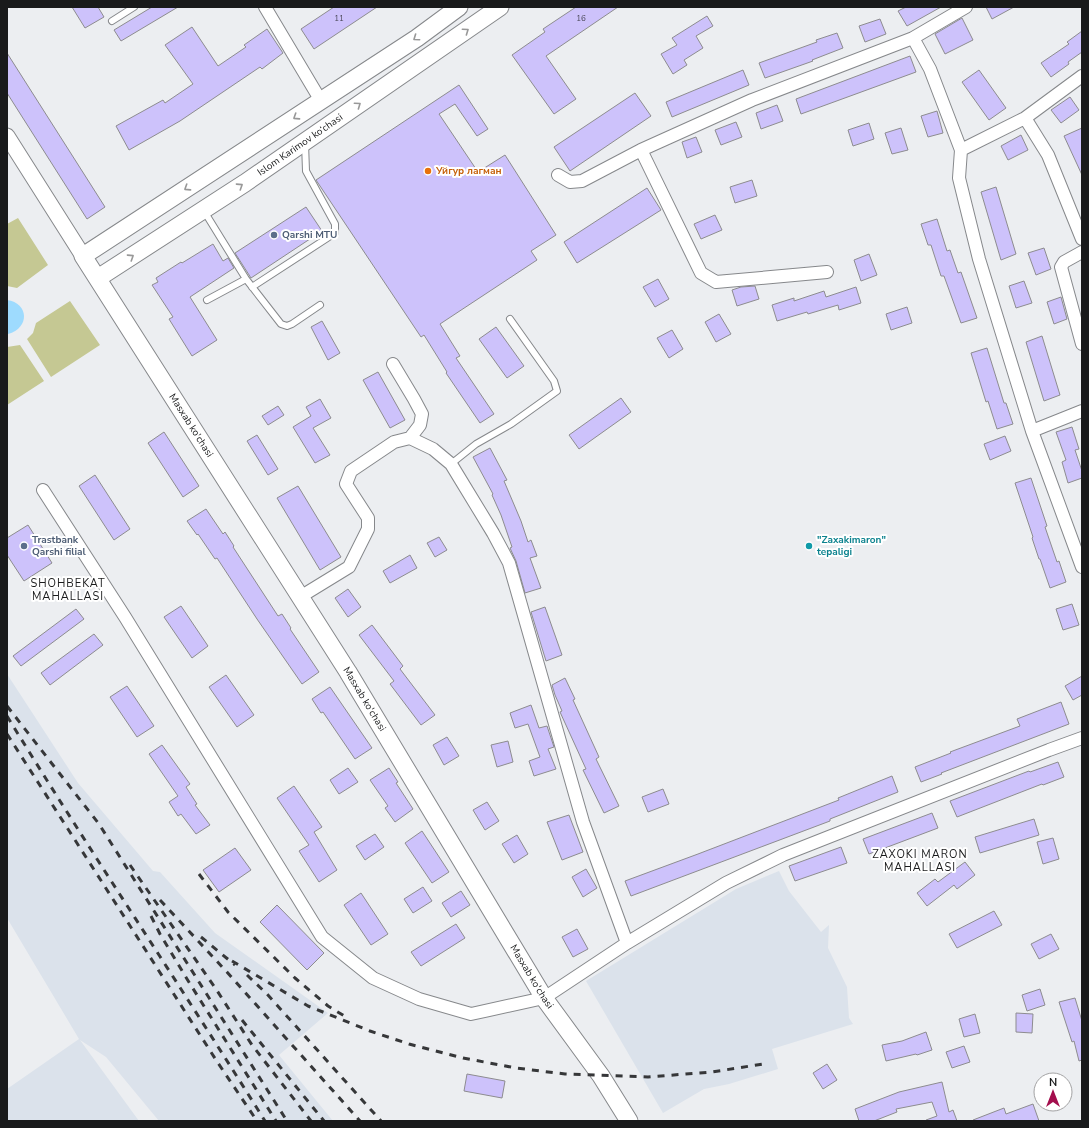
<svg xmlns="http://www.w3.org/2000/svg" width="1089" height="1128" font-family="'Nunito Sans',sans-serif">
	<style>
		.built { fill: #dbe2eb }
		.green { fill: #c5c893 }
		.water { fill: #9edbfe }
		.building { fill: #cdc2fb; stroke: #8d8c8f }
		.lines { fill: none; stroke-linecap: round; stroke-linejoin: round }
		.service-casing { stroke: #86888b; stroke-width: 8 }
		.minor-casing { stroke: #86888b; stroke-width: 14 }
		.tertiary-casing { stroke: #86888b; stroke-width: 17 }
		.secondary-casing { stroke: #86888b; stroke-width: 19 }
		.service { stroke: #fff; stroke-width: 6 }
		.minor { stroke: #fff; stroke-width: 12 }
		.tertiary { stroke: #fff; stroke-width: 15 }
		.secondary { stroke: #fff; stroke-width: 17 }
		.rail { stroke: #363739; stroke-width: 3; stroke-dasharray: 7 7; stroke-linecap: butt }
		.oneway { stroke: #989898 }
		.food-dot { fill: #e8710a; stroke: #fff; stroke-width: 1.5 }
		.service-dot { fill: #5c6f8a; stroke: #fff; stroke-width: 1.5 }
		.culture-dot { fill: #0f9aa8; stroke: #fff; stroke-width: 1.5 }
		.labels { text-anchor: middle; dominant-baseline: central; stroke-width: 4; stroke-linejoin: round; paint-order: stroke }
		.number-label { font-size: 8px; fill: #464453 }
		.street-label { font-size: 10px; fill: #191a1b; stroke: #fff }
		.food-label { font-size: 10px; font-weight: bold; fill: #c56008; stroke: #fff; text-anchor: start }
		.service-label { font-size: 10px; font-weight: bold; fill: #4e5e75; stroke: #fff; text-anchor: start }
		.culture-label { font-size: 10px; font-weight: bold; fill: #0d838f; stroke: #fff; text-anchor: start }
		.neighbourhood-label { font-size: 11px; letter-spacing: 1px; fill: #191a1b; stroke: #fff }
	</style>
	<rect width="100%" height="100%" fill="#eceef1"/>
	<!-- built -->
	<path class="built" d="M7 674 78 783 153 871 160 872 215 933 328 1013 279 1055 333 1121H159L106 1057 80 1040 139 1121H7V1089L79 1039 7 918Z
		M779 871 789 891 821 932 829 925 828 948 847 987 849 1018 853 1024 772 1049 778 1069 729 1084 704 1089 663 1113 586 981 736 889Z"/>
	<!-- green -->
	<path class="green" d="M18 218 48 265 17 288 7 286V224Z
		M70 301 100 345 51 377 27 339 33 333 36 323Z
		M20 345 44 381 7 405V347Z"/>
	<!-- water -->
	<path class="water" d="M7 300C29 303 30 328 8 334H7Z"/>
	<!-- building -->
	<path class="building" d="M72 7H98L104 17 85 28Z
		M152 7H178L121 41 114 30Z
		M334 7H377L314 49 301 29Z
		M576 7H618L546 56 576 99 554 114 512 55 545 32 543 29Z
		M906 7H941L907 26 898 11Z
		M986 7H1014L992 19Z
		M707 16 713 26 696 36 703 48 684 60 687 65 673 74 661 54 677 45 672 38Z
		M962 18 973 40 945 54 935 34Z
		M880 19 886 34 865 42 859 26Z
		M192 27 218 66 246 47 244 45 267 29 283 53 262 69 260 67 180 121 129 150 116 126 163 100 165 103 193 84 165 45Z
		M1082 31V52L1068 62 1069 64 1051 77 1041 63 1069 44 1067 42Z
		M837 33 843 48 812 60 813 61 765 78 759 63 817 42 816 40Z
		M7 53 105 207 87 219 7 93Z
		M910 56 916 72 801 114 796 99Z
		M743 70 749 85 672 117 666 102Z
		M979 70 1006 108 989 120 962 82Z
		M459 85 488 129 477 136 455 104 439 114 478 172 505 155 556 235 531 251 537 260 440 324 460 356 456 358 494 414 480 423 446 373 447 372 424 335 421 337 316 180Z
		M635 93 651 116 570 171 554 147Z
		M1070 97 1079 110 1061 123 1051 110Z
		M777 105 783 121 761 129 756 113Z
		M937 111 943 133 928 137 921 116Z
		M736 122 742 137 721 145 715 130Z
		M869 123 874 139 853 146 848 130Z
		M901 128 908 150 892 154 885 133Z
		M1082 128V175L1064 136Z
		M1021 135 1028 150 1008 160 1001 146Z
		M696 137 702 152 687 158 682 142Z
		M752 180 757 196 735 203 730 187Z
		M996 187 1016 254 1001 260 981 192Z
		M647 188 661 210 577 263 564 242Z
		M306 207 322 231 251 278 235 253Z
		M715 215 722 230 701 239 694 224Z
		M937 219 947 251 950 250 958 273 961 272 977 318 961 323 944 276H941L931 245H928L921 224Z
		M213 244 223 261 228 258 234 268 190 297 217 340 192 356 169 319 173 317 152 285 158 282 156 278 181 262 182 263Z
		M1044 248 1051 269 1036 275 1028 253Z
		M869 254 877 275 861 281 854 260Z
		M658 279 669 299 655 307 643 287Z
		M1024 281 1032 303 1016 308 1009 286Z
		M755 286 759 299 737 306 732 290 741 287Z
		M856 287 861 303 839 310 838 305 808 314 807 312 777 321 772 305 794 298V301L824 291 826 297Z
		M1061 297 1067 319 1054 324 1047 302Z
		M907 307 912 323 891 330 886 314Z
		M719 314 731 334 716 342 705 322Z
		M322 321 340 353 328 360 311 327Z
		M496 327 524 366 507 378 479 339Z
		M672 330 683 349 669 358 657 338Z
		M1042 336 1060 395 1044 401 1026 342Z
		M987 348 1004 403H1006L1013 424 997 429 988 401 986 402 971 353Z
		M378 372 405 420 390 428 363 380Z
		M621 398 631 412 579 449 569 435Z
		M320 399 331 418 313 428 330 455 315 463 293 427 311 416 306 407Z
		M278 406 284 415 268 425 262 416Z
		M1072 427 1079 449 1075 450 1082 471V478L1068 483 1062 462 1066 460 1056 432Z
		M164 432 199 486 183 497 148 443Z
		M257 435 278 469 268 475 247 441Z
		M1005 436 1011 451 990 460 984 444Z
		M490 448 507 480 504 481 521 521 528 542 531 540 537 556 530 558 541 588 525 593 516 561 510 548 512 547 501 515 492 495 493 494 473 457Z
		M95 475 130 529 114 540 79 486Z
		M1031 478 1047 526 1045 527 1057 562 1059 561 1066 582 1050 588 1040 559H1039L1032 538 1033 537 1015 483Z
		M298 486 341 557 320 570 277 498Z
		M206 509 223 534 225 532 234 546 233 547 278 616 282 614 291 628 290 629 319 672 302 684 257 619 217 558 215 559 198 534 197 535 187 521Z
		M28 525 52 563 24 581 7 555V538Z
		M439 537 447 550 435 557 427 543Z
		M410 555 417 568 390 583 383 571Z
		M348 589 361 607 348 617 335 598Z
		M1072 604 1079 625 1063 630 1056 609Z
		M181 606 208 646 192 658 164 617Z
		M545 607 562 655 546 661 531 612Z
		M76 609 84 619 21 666 13 656Z
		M372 625 403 666 400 669 435 715 421 725 390 684 394 681 359 635Z
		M94 634 103 645 50 685 41 673Z
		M226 675 254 715 237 727 209 687Z
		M1082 676V695L1073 700 1065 686Z
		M565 678 575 699 573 700 599 757 596 759 619 806 604 813 583 770 586 769 560 712 562 711 555 695 552 685Z
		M127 686 154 726 137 737 110 697Z
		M330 687 372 748 355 759 323 712 321 713 312 699Z
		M1061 702 1069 724 941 773 942 774 921 782 915 767 951 753 950 752 1020 726 1017 719Z
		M531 705 539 728 547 726 554 747 548 749 556 769 534 776 529 761 540 757 528 724 515 728 510 713Z
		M447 737 459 756 444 765 433 745Z
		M508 741 513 762 497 767 491 745Z
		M162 745 190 784 186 787 197 804 195 805 210 825 196 834 181 814 178 816 169 802 178 796 149 754Z
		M1058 762 1064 777 1043 785 1042 784 957 817 950 801 1029 771 1030 772Z
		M348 768 358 782 339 794 330 780Z
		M389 768 398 782 396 783 413 809 395 822 385 808 388 806 370 780Z
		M892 776 898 792 830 819V821L631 896 625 881 698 854 839 800 838 798Z
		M294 786 322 827 314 832 337 870 319 882 299 851 309 845 277 798Z
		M663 789 669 804 648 812 642 797Z
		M487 802 499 821 485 830 473 810Z
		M932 813 938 828 869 854 863 839Z
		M569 815 583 852 562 860 547 822Z
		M1034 819 1039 835 980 853 975 837Z
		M422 831 449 872 432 883 405 843Z
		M375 834 384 847 365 860 356 846Z
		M517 835 528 854 514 863 502 844Z
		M1053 838 1059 859 1043 864 1037 842Z
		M841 847 847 863 795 881 789 866Z
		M235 848 251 870 219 892 203 870Z
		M965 862 975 875 957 889 954 885 927 906 917 893 935 879 938 882Z
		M586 869 597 888 583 897 572 877Z
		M423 887 432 901 413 913 404 899Z
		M461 891 470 905 451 917 442 903Z
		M361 893 388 934 371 945 344 905Z
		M277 905 324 953 307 970 260 922Z
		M994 911 1002 925 957 948 949 934Z
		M456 924 465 938 421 966 411 952Z
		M577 929 588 949 573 957 562 937Z
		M1051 934 1059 949 1039 959 1031 944Z
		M1040 989 1045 1005 1027 1011 1022 995Z
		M1075 998 1082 1021V1060L1079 1061 1074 1041 1072 1042 1059 1002Z
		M1016 1013 1033 1014 1032 1033 1016 1032Z
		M975 1014 980 1033 964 1037 959 1019Z
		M926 1032 932 1050 917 1055 916 1054 886 1061 882 1045 902 1041Z
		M964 1046 970 1062 952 1068 946 1052Z
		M827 1064 837 1080 823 1089 813 1073Z
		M467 1074 505 1081 502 1098 464 1091Z
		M942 1082 949 1112 953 1110 957 1121H927L926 1120 937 1116 932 1102 896 1109 897 1112 874 1121H859L855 1109 899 1092Z
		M1033 1104 1039 1121H973V1120L1004 1108 1006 1114Z"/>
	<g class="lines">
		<!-- service casing -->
		<g class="service-casing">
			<path id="service" d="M112 21 134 7
				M204 211 246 279 281 324 287 326 292 324 320 305
				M252 287 335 233V224L306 171 305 143
				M207 300 246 279
				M451 464 476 444 511 424 557 391 554 381 510 319"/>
		</g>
		<!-- minor casing -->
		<g class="minor-casing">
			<path id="minor" d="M265 7 321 101
				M913 38 930 69 961 150 959 178 979 259 1032 431 1082 567
				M1025 118 1048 155 1082 239
				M641 150 701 273 716 282 827 272
				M961 150 1025 118 1082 76
				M558 175 570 182 582 181 641 150 752 100 913 38 966 7
				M1082 252 1064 262 1061 267 1082 344
				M393 364 414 399 422 414 420 425 410 438
				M1032 431 1082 411
				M43 490 125 617 322 937 373 978 419 999 471 1014 544 998 627 943 726 883 783 855 1049 750 1082 738
				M300 597 349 567 368 529V518L346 484 351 471 394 442 410 438 433 449 451 464 493 533 509 563 583 822 627 943"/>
		</g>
		<!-- tertiary casing -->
		<g class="tertiary-casing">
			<path id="tertiary" d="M7 136 83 256"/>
		</g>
		<!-- secondary casing -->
		<g class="secondary-casing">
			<g id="secondary">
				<path id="s1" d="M459 7 417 38 83 256 348 672 544 998 601 1076 629 1121"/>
				<path id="s2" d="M98 278 245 183 500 7"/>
			</g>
		</g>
		<!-- service -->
		<use href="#service" class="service"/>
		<!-- minor -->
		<use href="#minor" class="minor"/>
		<!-- tertiary -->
		<use href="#tertiary" class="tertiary"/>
		<!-- secondary -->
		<use href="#secondary" class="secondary"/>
		<!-- rail -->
		<path class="rail" d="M7 706 99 824 287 1121
			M7 716C91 853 180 985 265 1121
			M7 734 218 1063 257 1121
			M130 865 216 989 252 1045 311 1121
			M199 874 228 912 295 978 328 1006 346 1017
			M160 900 226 971 360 1121
			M151 916 160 934 187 979 276 1121
			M201 937 235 965
			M232 961 308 1006 370 1031 409 1044 463 1058 516 1068 565 1074 648 1077 712 1072 763 1064
			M247 975 267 994 381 1121
			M242 1020 324 1121"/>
	</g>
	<!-- one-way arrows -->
	<defs><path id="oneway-chevron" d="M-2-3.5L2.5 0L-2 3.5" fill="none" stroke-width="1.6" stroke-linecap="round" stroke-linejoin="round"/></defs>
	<g class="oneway">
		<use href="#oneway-chevron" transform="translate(466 31) rotate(-35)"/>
		<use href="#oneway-chevron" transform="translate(416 38) rotate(145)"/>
		<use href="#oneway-chevron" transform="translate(358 105) rotate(-35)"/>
		<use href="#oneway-chevron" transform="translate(296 117) rotate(147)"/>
		<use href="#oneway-chevron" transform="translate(240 186) rotate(-33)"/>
		<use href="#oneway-chevron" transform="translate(187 188) rotate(147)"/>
		<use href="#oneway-chevron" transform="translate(131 257) rotate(-33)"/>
	</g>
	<!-- markers -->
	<circle class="food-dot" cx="428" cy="171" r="4"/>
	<g class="service-dot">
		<circle cx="274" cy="235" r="4"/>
		<circle cx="24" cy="546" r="4"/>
	</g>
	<circle class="culture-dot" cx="809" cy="546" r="4"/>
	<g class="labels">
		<!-- number labels -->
		<g class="number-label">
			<text x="339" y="18">11</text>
			<text x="581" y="18">16</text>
		</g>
		<!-- street labels -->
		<g class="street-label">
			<text stroke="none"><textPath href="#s2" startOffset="242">Islom Karimov ko‘chasi</textPath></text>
			<text stroke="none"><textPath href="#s1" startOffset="652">Masxab ko'chasi</textPath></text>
			<text stroke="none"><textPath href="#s1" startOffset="976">Masxab ko'chasi</textPath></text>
			<text stroke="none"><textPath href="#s1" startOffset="1300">Masxab ko'chasi</textPath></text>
		</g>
		<!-- food labels -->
		<g class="food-label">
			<text x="436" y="171">Уйгур лагман</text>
		</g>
		<!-- service labels -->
		<g class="service-label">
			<text x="282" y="235">Qarshi MTU</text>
			<text x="32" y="540">Trastbank<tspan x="32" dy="12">Qarshi filial</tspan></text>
		</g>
		<!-- culture labels -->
		<g class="culture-label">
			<text x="817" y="540">"Zaxakimaron"<tspan x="817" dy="12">tepaligi</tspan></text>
		</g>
		<!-- neighbourhood labels -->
		<g class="neighbourhood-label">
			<text x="68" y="583">SHOHBEKAT<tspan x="68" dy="13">MAHALLASI</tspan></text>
			<text x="920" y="854">ZAXOKI MARON<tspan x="920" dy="13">MAHALLASI</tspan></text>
		</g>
	</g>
	<!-- border -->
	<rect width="1089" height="1128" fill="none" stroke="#191a1b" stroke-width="16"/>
	<!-- north arrow -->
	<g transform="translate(1053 1092)"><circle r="19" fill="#ffffff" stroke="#a3a3a4"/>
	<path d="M0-3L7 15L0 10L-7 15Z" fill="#a30e4d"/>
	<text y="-6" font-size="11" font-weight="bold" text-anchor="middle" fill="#191a1b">N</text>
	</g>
</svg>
